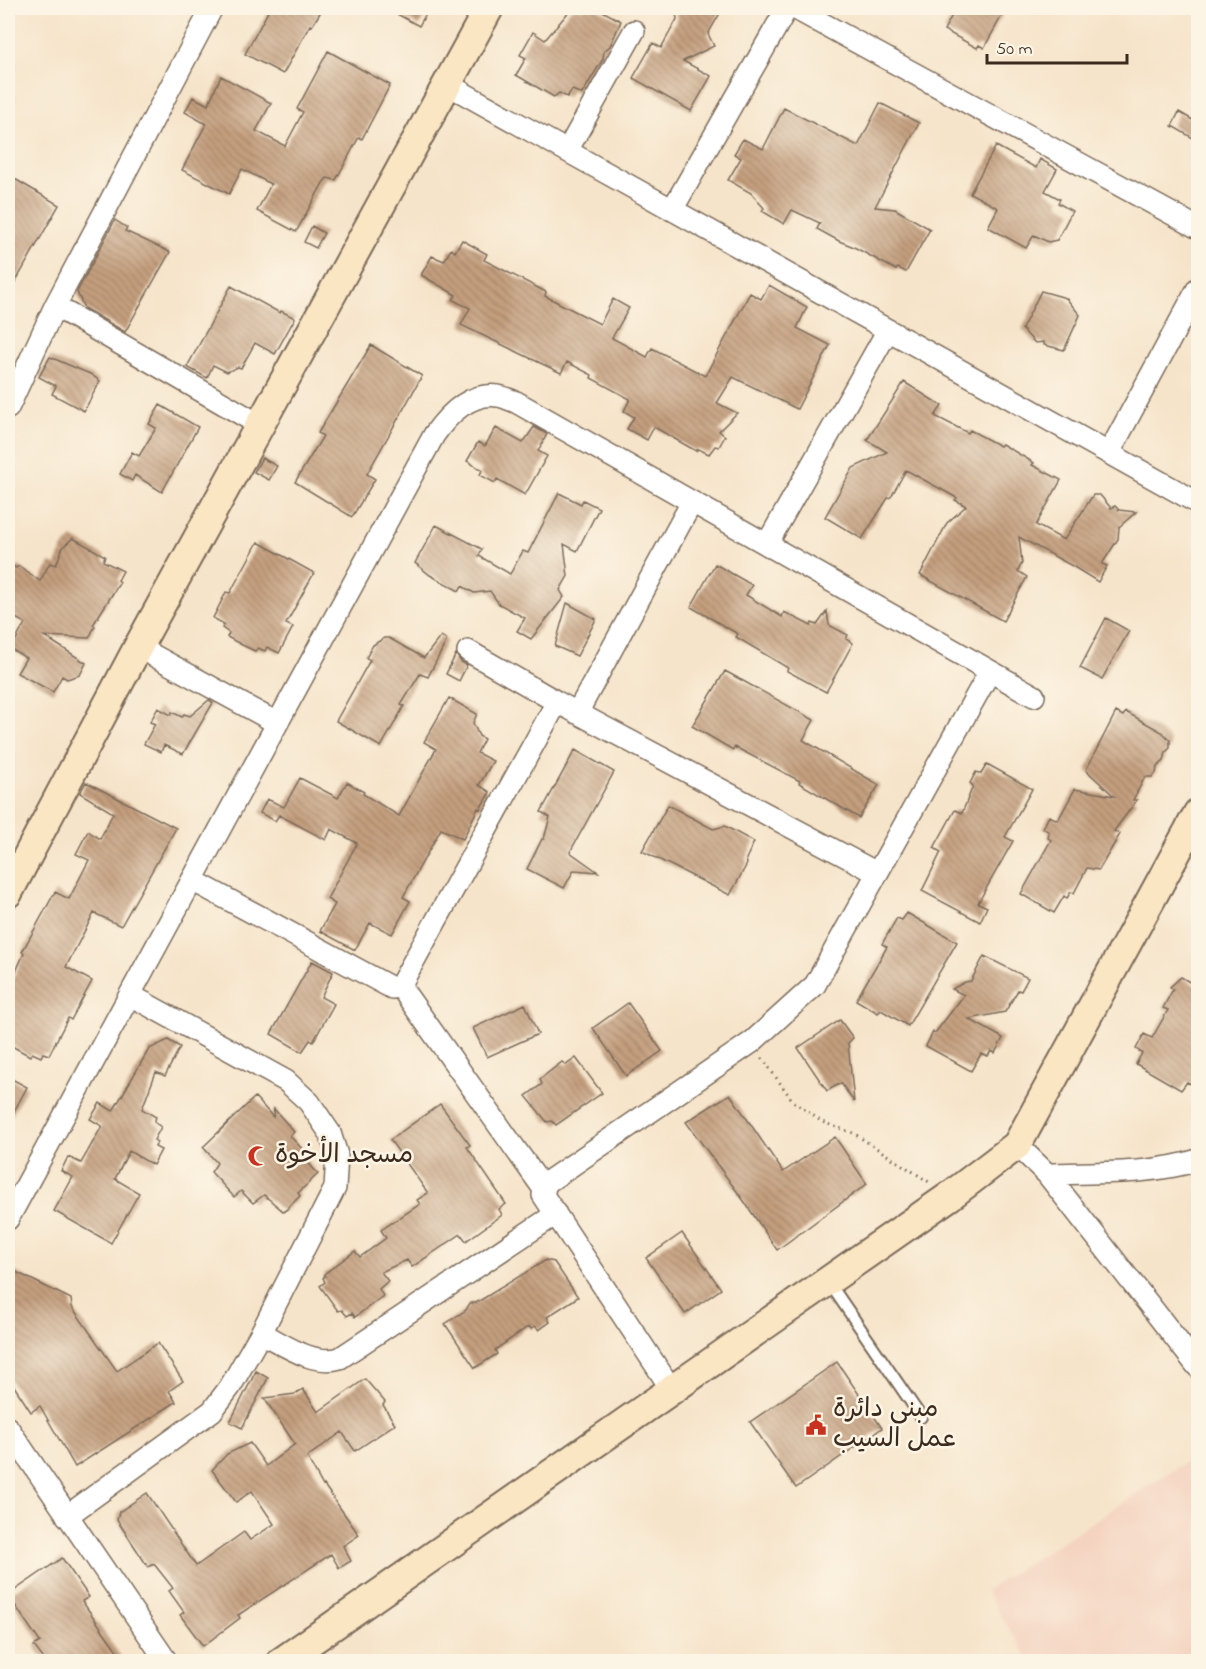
<svg xmlns="http://www.w3.org/2000/svg" width="1206" height="1669" font-family="'Indie Flower','Playpen Sans Arabic',sans-serif">
	<style>
		.built { fill: #f4d3c0 }
		.building { fill: url(#building-back-hatch) }
		.lines { fill: none; stroke-linecap: round; stroke-linejoin: round }
		.lane-casing { stroke: #7c6b5a; stroke-width: 14 }
		.street-casing { stroke: #7c6b5a; stroke-width: 24 }
		.secondary-casing { stroke: #7c6b5a; stroke-width: 32 }
		.path { stroke: #7c6b5a; stroke-width: 3; stroke-dasharray: 1.5 4.5; stroke-linecap: butt }
		.lane { stroke: #fff; stroke-width: 10 }
		.street { stroke: #fff; stroke-width: 21 }
		.secondary { stroke: #fbe6c3; stroke-width: 28 }
		.labels { text-anchor: middle; dominant-baseline: central; stroke-width: 5; stroke-linejoin: round; paint-order: stroke }
		.poi-label { font-size: 26px; fill: #3b2a1e; stroke: #fcf5e5; text-anchor: start }
	</style>
	<defs>
		<pattern id="building-back-hatch" width="6" height="6" patternUnits="userSpaceOnUse" patternTransform="scale(1.5)"><rect width="6" height="6" fill="#c49f7e"/><path d="M-1 5l2 2M0 0l6 6M5-1l2 2" fill="none" stroke="#a08267"/></pattern>
	</defs>
	<rect width="100%" height="100%" fill="#fcf5e5"/>
	<filter id="ink" filterUnits="userSpaceOnUse"><feTurbulence type="fractalNoise" baseFrequency=".0167" numOctaves="2"/><feDisplacementMap in="SourceGraphic" scale="12" xChannelSelector="R" yChannelSelector="G"/><feConvolveMatrix kernelMatrix="1 2 1 2 8 2 1 2 1" color-interpolation-filters="sRGB"/></filter>
	<filter id="wash" filterUnits="userSpaceOnUse"><feTurbulence type="fractalNoise" baseFrequency=".008" numOctaves="4" result="noise"/><feDisplacementMap in="SourceGraphic" scale="24" xChannelSelector="R" yChannelSelector="G"/><feGaussianBlur stdDeviation="1.35" result="paint"/><feColorMatrix in="noise" values="0 0 0 0 0 0 0 0 0 0 0 0 0 0 0 0 0 1.4 0 .05"/><feComposite in="paint" operator="in"/></filter>
	<g filter="url(#wash)">
		<rect width="100%" height="100%" fill="#f6e4ca"/>
		<!-- built -->
		<path class="built" d="M1198 1454V1661H1030L985 1591Z"/>
		<g id="blocks">
			<!-- building -->
			<path class="building" d="M270 8H323L312 26 310 25 283 74 245 54Z
				M386 8H429L419 26Z
				M572 8H597L621 21 610 46 604 51 603 59 582 94 572 90 567 97 559 93 554 97 516 75 526 58 520 55 533 32 545 40Z
				M675 8H723L708 34 714 46 683 61 711 76 691 111 633 78 653 43 661 48 677 19Z
				M956 8H1006L984 48 979 45 977 48 944 30Z
				M328 51 390 85 362 139 359 137 336 180 327 178 323 183 296 232 257 211 271 184 242 169 229 194 182 170 206 124 185 112 193 97 208 105 221 76 271 103 256 131 285 146 303 112 297 109Z
				M880 103 919 123 875 207 895 209 930 229 906 272 898 268 896 270 854 247 839 241 817 229 820 223 792 210 784 224 762 211 764 208 751 193 728 180 741 158 734 154 743 139 763 149 784 108 858 146Z
				M1179 112 1198 123V141L1172 126Z
				M996 146 1036 168 1040 159 1057 169 1045 191 1060 199 1058 203 1072 211 1057 240 1048 242 1034 235 1026 248 988 227 998 208 970 193Z
				M8 175 59 205 8 295Z
				M115 220 127 228 125 231 170 252 125 332 84 308 77 292Z
				M312 226 324 233 316 248 304 242Z
				M462 240 487 254 484 260 546 292 545 296 600 324 613 299 629 308 612 338 647 357 652 348 705 376 750 293 761 299 769 285 807 307 797 328 830 345 797 409 733 377 717 403 737 413 719 431 725 436 719 447 715 446 709 454 698 449 696 451 654 427 647 440 627 429 634 417 624 411 630 399 591 378 592 375 567 362 561 373 461 325 470 308 453 300 456 295 421 275 432 256 444 261 451 249 455 252Z
				M231 286 280 313 281 311 295 318 275 354 255 343 241 368 238 367 227 372 213 365 207 378 187 367Z
				M1041 291 1066 298 1080 315 1064 350 1044 345V342L1035 343 1022 329Z
				M371 345 422 376 367 474 375 479 352 517 295 482 323 436 318 433Z
				M50 357 90 374 100 381 84 411 52 394 56 386 39 377Z
				M904 382 942 406 935 416 968 433 970 430 1000 446 1002 444 1034 463 1032 465 1061 480 1036 525 1064 540 1093 495H1100L1111 508 1115 506 1119 510 1136 512 1119 527 1118 539 1102 564 1107 566 1098 582 1074 567 1019 537 1022 563 1018 571 1027 577 1003 621 920 575 947 523 966 506 955 500 957 498 906 470 891 497 888 498 862 539 825 517 853 468 887 452 867 440Z
				M160 405 198 427 162 492 135 475 132 481 120 474 132 452 139 456 156 428 149 424Z
				M534 427 547 434 538 451 547 456 525 495 497 479 495 483 480 475 482 470 467 461 478 442 485 446 496 428 523 443Z
				M262 458 277 466 269 480 254 472Z
				M559 493 581 504 583 500 599 508 577 551 564 544 568 576 560 590 564 597 531 639 517 631 525 618 499 604 490 591 474 593 462 586 459 591 430 575 415 563 436 525 482 549 479 556 510 574 523 551 528 553Z
				M73 538 105 556 103 561 123 571 118 580 120 582 93 625 95 626 89 638 44 636 86 663 80 675 67 679 62 676 53 692 17 673 26 658 11 649 25 623 8 614V564L16 568 19 566 40 581 50 563 56 565 63 547Z
				M258 542 314 573 286 624 293 627 279 653 267 647 265 651 258 648 255 651 242 645 227 637 229 633 222 628 224 624 213 618 226 592 230 593Z
				M715 564 752 585 746 595 782 617 784 612 811 626 812 623 817 625 827 611 829 625 848 635 846 639 853 643 826 692 787 671 788 668 736 637 738 634 691 607Z
				M567 603 596 619 577 656 555 646Z
				M1106 618 1129 631 1102 679 1080 668Z
				M441 636 447 640 428 677 420 674 401 705 404 706 381 747 336 721 370 660 366 658 373 645 384 638H389L424 658Z
				M456 654 461 662 467 665 459 681 446 674Z
				M725 671 814 720 803 740 879 785 859 818 799 783 800 781 735 747 733 750 692 726Z
				M449 698 477 714 473 723 479 736 484 739 477 753 493 761 479 785 490 792 480 809 478 808 463 839 441 829 403 897 410 901 392 934 370 923 355 950 320 931 335 904 327 899 357 843 331 829 326 840 279 815 275 821 260 813 267 799 284 807 300 778 338 798 347 782 364 792 363 794 399 816 436 749 424 742Z
				M209 700 213 703 183 754 164 745 161 752 144 744 155 724 150 722 158 708 171 715 172 712 182 717 184 714 190 716Z
				M1116 712 1123 716 1126 712 1162 732 1170 740V748L1166 752 1164 761 1157 767 1156 773 1152 777H1145L1133 800H1137L1114 831 1120 834 1099 870 1087 868 1074 893 1071 892 1067 898 1064 896 1054 913 1021 894 1051 840 1048 838 1049 832 1043 828 1049 816 1058 820 1075 789 1114 796 1086 770Z
				M575 750 614 772 570 852 598 872 574 870 564 888 527 869 542 839H544L550 817 541 812Z
				M987 764 1032 789 1005 837 1013 841 978 903 987 907 980 922 922 891 941 852 934 848 955 810 962 813 973 786 970 783 976 772 981 774Z
				M86 782 176 828 121 926 94 913 66 967 92 981 71 1020 68 1018 49 1055 43 1053 41 1057 32 1053 30 1056 8 1044V990L24 953 22 952 55 892 69 899 89 860 76 854 88 831 100 839 113 813 80 793Z
				M668 805 713 829 725 826 754 842 746 859 747 864 730 895 642 851Z
				M907 913 957 942 908 1026 881 1010 878 1013 856 1000 887 947 882 944 897 918 902 920Z
				M984 956 1028 978 1021 991 1018 990 1005 1012 969 1019 1003 1038 995 1053 991 1051 988 1056 981 1054 971 1071 926 1046 933 1032 935 1033 964 995 952 989 965 982 971 981Z
				M312 961 333 972 321 997 334 1004 313 1042 310 1040 302 1052 271 1034Z
				M1181 977 1198 987V1076L1193 1085 1187 1082 1181 1090 1136 1064 1142 1053 1136 1049 1144 1034 1152 1038 1168 1010 1163 1008 1173 989 1170 987Z
				M628 1003 662 1051 626 1076 593 1028Z
				M525 1004 538 1034 487 1057 473 1028Z
				M840 1020 853 1038 848 1043 854 1102 841 1083 827 1091 798 1048Z
				M168 1040 180 1047 165 1076 156 1072 142 1109 156 1117 154 1122 161 1127 154 1140 157 1142 155 1147 161 1150 153 1165 129 1151 115 1179 139 1193 111 1243 54 1211 73 1177 61 1171 68 1157 81 1163 102 1126 90 1119 100 1103 113 1111 149 1049Z
				M576 1058 602 1093 556 1125 552 1121 547 1122 526 1096 542 1084 540 1079 562 1062 566 1065Z
				M8 1077 27 1087 8 1123Z
				M730 1094 783 1172 835 1137 867 1184 777 1250 744 1201 686 1122Z
				M255 1097 273 1117 274 1109 294 1132 290 1136 307 1154 304 1158 318 1174 298 1193 300 1196 284 1212 264 1195 253 1203 241 1191 234 1197 211 1172 217 1163 203 1147Z
				M440 1104 470 1145 467 1147 506 1204 499 1209 502 1215 466 1241 461 1234 412 1267 407 1260 381 1272 388 1281 379 1289 383 1296 355 1317 352 1313 347 1316 342 1310 338 1311 320 1286 325 1282 323 1278 325 1276 324 1274 355 1251 360 1257 386 1238 381 1230 420 1204 417 1200 428 1193 390 1140Z
				M682 1233 721 1289 685 1314 646 1258Z
				M546 1260 554 1262 578 1297 547 1317 550 1322 539 1330 535 1326 531 1329 529 1326 495 1350 497 1354 475 1368 445 1324 466 1310 470 1303H476Z
				M12 1270 71 1299 72 1307 117 1371 158 1343 183 1381 169 1391 176 1402 75 1467 40 1406 31 1412 8 1377V1279Z
				M837 1362 882 1428 796 1488 750 1422Z
				M256 1371 268 1378 242 1428 230 1422Z
				M365 1379 385 1402 383 1405 395 1424 355 1451 342 1432 307 1457 323 1486 324 1485 359 1535 343 1546 351 1561 339 1568 331 1554 238 1615 240 1618 203 1646 180 1615 184 1612 169 1591 173 1588 154 1564 148 1567 117 1520 119 1512 147 1493 196 1566 244 1532 250 1540 274 1524 252 1491 236 1502 212 1470 227 1454 250 1443 266 1466 295 1444 264 1398 295 1394 303 1389 318 1412Z
				M62 1558 89 1597 82 1601 125 1662H46L34 1646 40 1642 8 1595Z"/>
		</g>
	</g>
	<g filter="url(#ink)">
		<use href="#blocks" fill-opacity="0" stroke="#7c6b5a" stroke-width="1.5"/>
		<g class="lines">
			<!-- lane casing -->
			<g class="lane-casing">
				<path id="lane" d="M828 1281 921 1417"/>
			</g>
			<!-- street casing -->
			<g class="street-casing">
				<path id="street" d="M212 8 55 306 260 425
					M794 8 1198 228
					M447 84 1198 503
					M567 151 634 31
					M672 210 787 8
					M8 408 55 306
					M1109 453 1198 288
					M767 544 888 330
					M138 647 277 723
					M468 651 557 702 877 873
					M577 713 692 502
					M192 880 392 988 400 986 557 702
					M400 986 543 1188
					M1017 1145 1047 1174 1198 1367
					M1047 1174C1097 1172 1151 1175 1198 1160
					M8 1219 434 435C448 415 470 392 498 396 504 397 510 400 516 402L1034 696
					M261 1333C285 1345 313 1366 340 1358L556 1214
					M672 1390 543 1195 546 1183 752 1042 815 985 990 671
					M8 1428 167 1662
					M67 1516 212 1411 230 1387 261 1333 335 1188 337 1155 330 1133 309 1102 286 1081 130 995"/>
			</g>
			<!-- secondary casing -->
			<g class="secondary-casing">
				<path id="secondary" d="M8 893 138 647 489 8
					M281 1662 950 1196 1017 1145 1198 813"/>
			</g>
			<!-- path -->
			<path class="path" d="M762 1058 793 1101 822 1122 853 1133 929 1182"/>
			<!-- lane -->
			<use href="#lane" class="lane"/>
			<!-- street -->
			<use href="#street" class="street"/>
			<!-- secondary -->
			<use href="#secondary" class="secondary"/>
		</g>
	</g>
	<!-- icons -->
	<defs>
		<g id="mosque-bare" transform="scale(1.62)"><path d="M3.5-4.9A6 6 0 1 0 3.5 4.9A5 5 0 1 1 3.5-4.9Z" fill="#c8321e" stroke="#fcf5e5" stroke-width="2.5" paint-order="stroke"/></g>
		<g id="civic-bare" transform="scale(1.62)"><path d="M-.6-6.5H3V-4.5H.6V-3L4-1V1h2V6H-6V1h2V-1L-.6-3ZM-1.2 2.5V6h2.4V2.5Z" fill="#c8321e" stroke="#fcf5e5" stroke-width="2.5" paint-order="stroke"/></g>
	</defs>
	<g fill-rule="evenodd">
		<use href="#mosque-bare" x="258" y="1156"/>
		<use href="#civic-bare" x="816" y="1425"/>
	</g>
	<g class="labels">
		<!-- poi labels -->
		<g class="poi-label">
			<text x="275" y="1156">مسجد الأخوة</text>
			<text x="833" y="1410">مبنى دائرة<tspan x="833" dy="30">عمل السيب</tspan></text>
		</g>
	</g>
	<!-- margin -->
	<rect width="1206" height="1669" fill="none" stroke="#fcf5e5" stroke-width="30"/>
	<!-- scale -->
	<path d="M987 54v9h140v-9" fill="none" stroke="#3b2a1e" stroke-width="3"/>
	<text x="996" y="54" font-size="18" fill="#3b2a1e" stroke="#fcf5e5" stroke-width="4.5" paint-order="stroke">50 m</text>
</svg>
